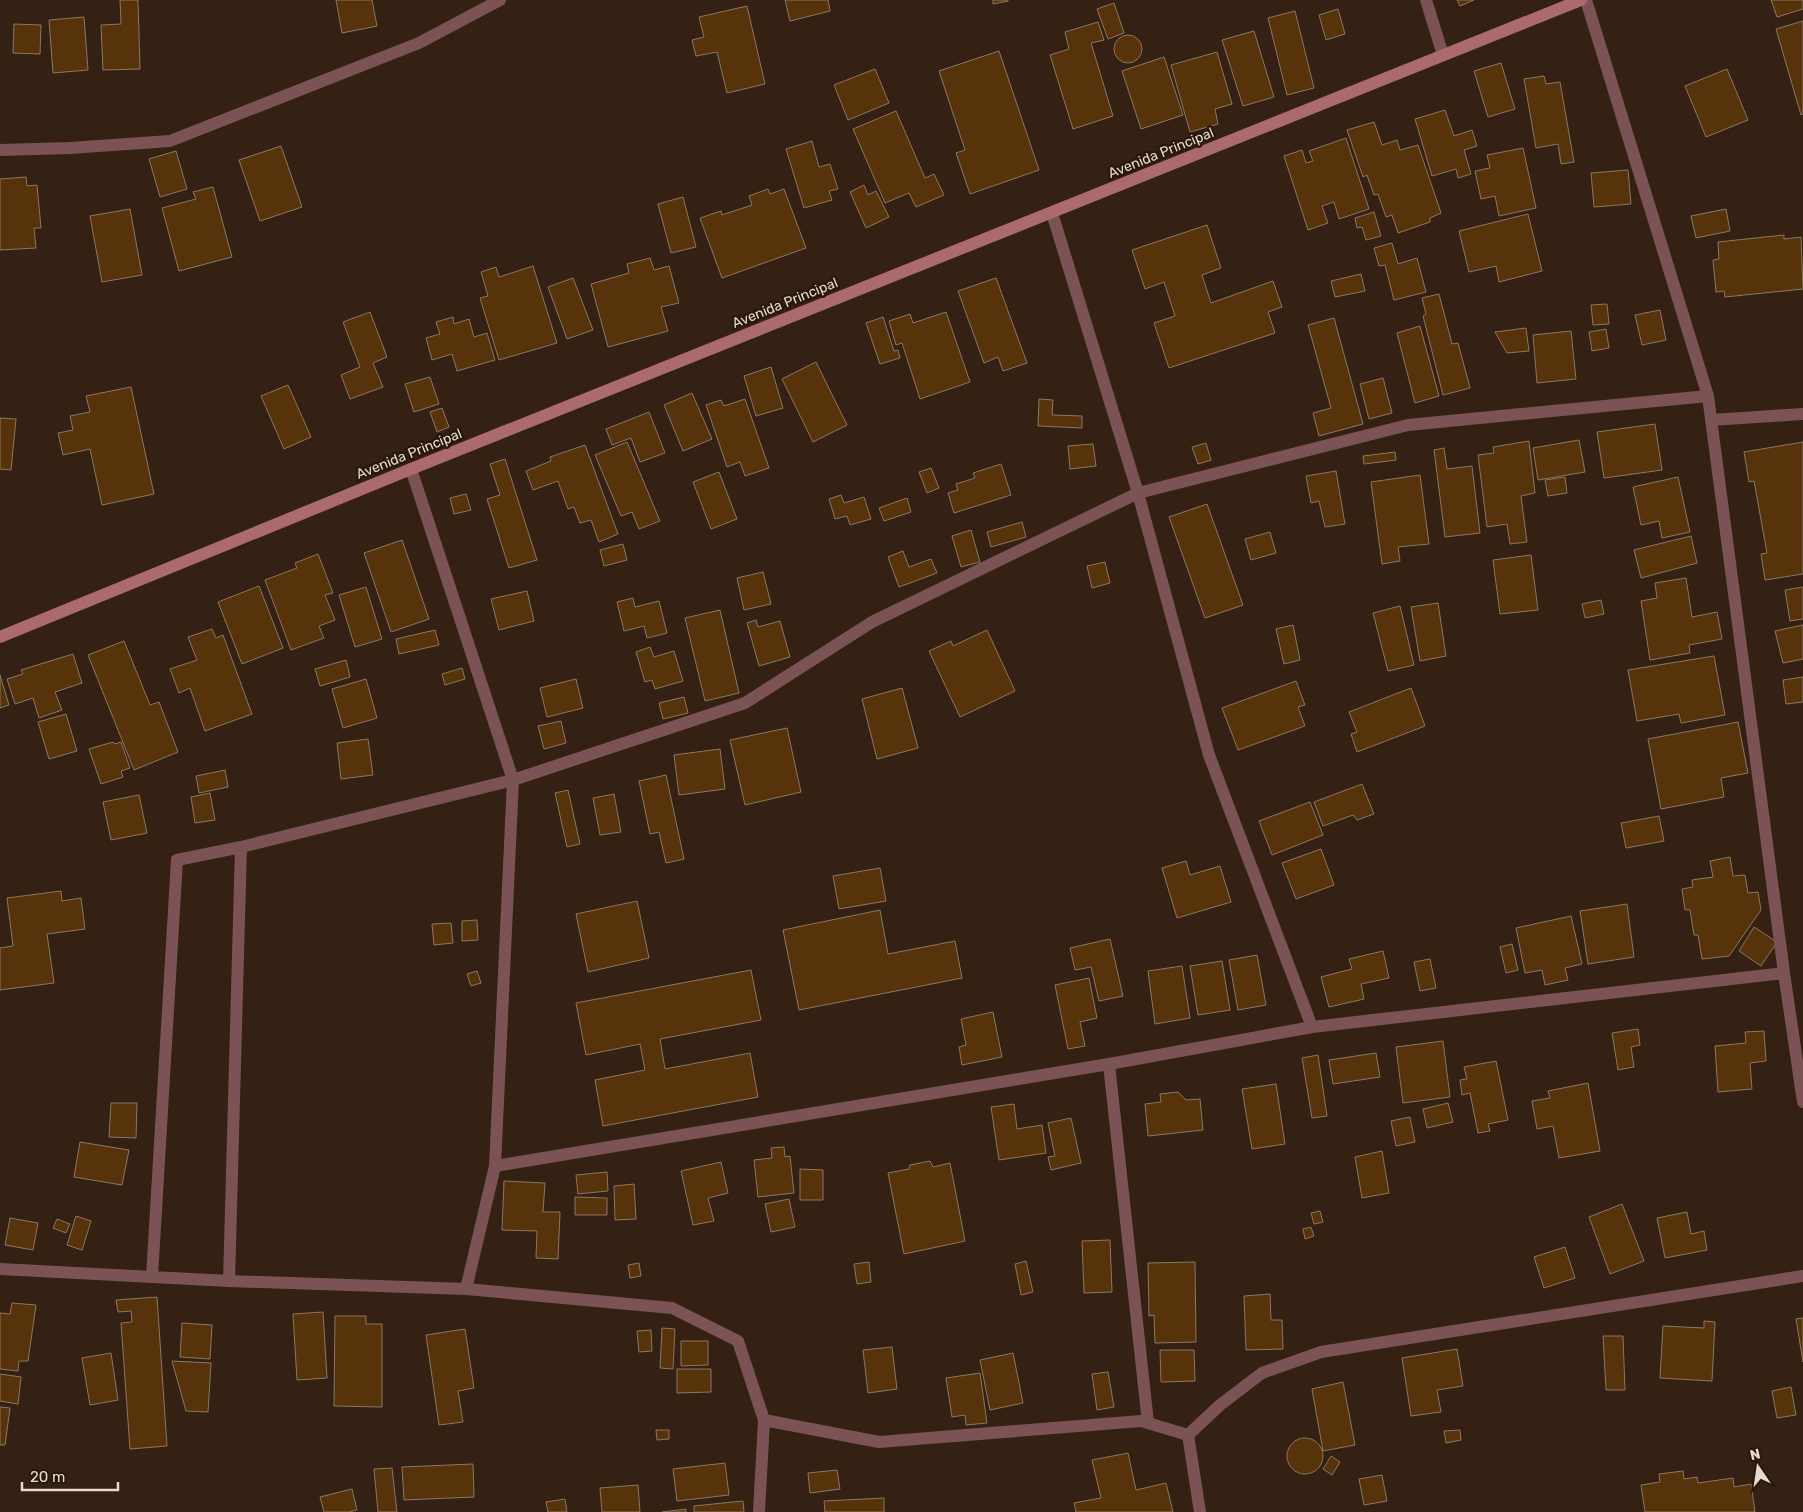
<svg xmlns="http://www.w3.org/2000/svg" width="1803" height="1512" font-family="Rubik,sans-serif">
	<style>
		.building { fill: #56330a; stroke: #8c7764 }
		.lines { fill: none; stroke-linecap: round; stroke-linejoin: round }
		.minor { stroke: #7b5354; stroke-width: 12 }
		.secondary { stroke: #ab6b6d; stroke-width: 12 }
		.labels { text-anchor: middle; dominant-baseline: central; stroke-width: 5; stroke-linejoin: round; paint-order: stroke }
		.street-label { font-size: 14px; fill: #e7dad1; stroke: #2a180a }
	</style>
	<rect width="100%" height="100%" fill="#342113"/>
	<!-- building -->
	<path class="building" d="M120 0H138L140 69 103 70 101 25 121 24Z
		M336 0H372L377 26 342 33Z
		M785 0H828L830 11 790 21Z
		M993 0H1008V1L993 4Z
		M1457 0H1474L1460 6Z
		M1771 0H1803V9L1777 17Z
		M1114 3 1124 33 1108 39 1097 9Z
		M747 6 765 84 727 93 717 52 696 56 692 40 704 37 699 17Z
		M1338 9 1345 34 1326 40 1319 15Z
		M1295 11 1314 88 1287 95 1268 18Z
		M84 17 88 70 53 73 49 20Z
		M1803 21V114L1801 115 1776 29Z
		M1098 22 1104 40 1091 43 1113 116 1073 129 1050 55 1069 49 1065 32Z
		M14 24 41 25 40 54 13 53Z
		M1254 31 1274 97 1243 106 1222 40Z
		M1114 49a14 14 0 1 1 28 0a14 14 0 1 1-28 0Z
		M999 51 1039 170 970 194 956 153 965 150 939 71Z
		M1217 52 1232 104 1215 109 1218 124 1190 132 1171 65Z
		M1164 57 1183 115 1141 129 1122 71Z
		M1501 63 1515 109 1488 117 1474 71Z
		M875 69 889 103 848 120 834 85Z
		M1727 69 1748 120 1706 137 1685 86Z
		M1544 76 1546 84 1560 82 1574 162 1561 164 1558 144 1536 148 1524 79Z
		M1445 110 1454 136 1472 130 1477 146 1464 150 1471 174 1458 178 1456 169 1432 176 1415 119Z
		M896 111 925 178 934 174 944 195 916 207 909 193 885 203 853 129Z
		M1374 122 1382 145 1397 140 1400 150 1418 145 1441 213 1430 218V222L1398 233 1392 215 1386 217 1378 194 1374 195 1367 175 1363 177 1347 130Z
		M1346 138 1369 209 1339 219 1334 202 1322 206 1328 223 1308 230 1284 156 1302 150 1306 163 1313 161 1309 151Z
		M812 141 819 167 830 164 838 189 829 191 832 200 804 208 786 149Z
		M281 146 302 207 260 221 239 160Z
		M1523 148 1536 208 1499 216 1495 196 1481 199 1475 171 1490 168 1487 155Z
		M176 151 187 189 160 197 149 159Z
		M1628 170 1631 204 1594 207 1591 173Z
		M26 177 27 186 37 185 41 228H34L36 248 0 250V179Z
		M864 185 868 195 876 191 889 217 866 228 850 192Z
		M213 187 232 257 179 271 162 208 196 199 193 192Z
		M768 189 770 194 784 189 806 248 722 278 700 218 721 211 722 215 752 205 749 196Z
		M683 197 696 247 671 253 658 204Z
		M130 209 142 275 102 282 90 216Z
		M1726 209 1730 231 1696 238 1691 216Z
		M1374 212 1381 236 1366 240 1362 227 1357 228 1355 218Z
		M1528 214 1542 271 1499 282 1496 266 1469 272 1459 231Z
		M1207 225 1221 268 1202 275 1211 303 1273 281 1282 307 1268 312 1275 333 1169 368 1154 323 1175 316 1164 282 1145 289 1132 250Z
		M1784 235V239L1801 237 1803 289 1725 297 1724 291 1716 292 1713 260 1719 259 1718 242Z
		M1392 243 1398 264 1417 258 1426 292 1394 300 1385 265 1379 266 1374 248Z
		M650 258 654 270 669 266 679 303 661 307 668 331 608 347 591 284 629 273 627 264Z
		M533 266 557 343 499 360 480 298 488 296 481 272 496 267 499 277Z
		M1361 274 1365 291 1335 297 1331 281Z
		M573 278 593 330 567 339 548 287Z
		M996 278 1027 363 1003 371 998 357 984 363 958 291Z
		M1439 294 1452 344 1458 343 1470 388 1443 395 1423 316 1426 314 1422 298Z
		M1607 304 1609 324 1593 325 1591 305Z
		M1660 310 1666 340 1642 345 1635 315Z
		M370 312 387 357 373 363 383 387 350 399 341 375 360 367 343 322Z
		M946 312 970 382 920 399 902 343 896 345 889 321 910 314 913 323Z
		M453 317 454 324 469 319 474 337 487 333 495 360 457 371 452 354 432 360 426 338 440 334 436 322Z
		M883 317 894 351 898 350 900 358 880 364 866 323Z
		M1334 318 1363 424 1319 436 1313 413 1331 408 1308 325Z
		M1420 326 1439 396 1415 403 1397 333Z
		M1526 328 1529 351 1507 353 1495 332Z
		M1606 329 1609 348 1592 351 1589 332Z
		M1571 331 1576 379 1537 383 1533 335Z
		M816 362 847 425 813 442 782 379Z
		M771 367 783 408 756 416 744 376Z
		M430 377 439 404 414 412 405 384Z
		M1383 378 1392 413 1369 419 1360 384Z
		M288 385 311 437 284 449 261 396Z
		M131 387 154 494 102 505 90 449 63 455 58 433 73 430 70 416 90 412 86 396Z
		M692 393 712 439 683 451 664 405Z
		M745 399 769 468 745 476 740 462 727 467 706 405 721 400 724 406Z
		M1039 399 1053 400 1052 415 1082 416V428L1038 426Z
		M442 408 449 427 437 432 430 412Z
		M649 412 665 453 640 462 631 438 612 445 606 429Z
		M0 418 16 419 11 470 0 469Z
		M1655 424 1662 470 1604 478 1597 432Z
		M1579 440 1585 472 1538 480 1533 448Z
		M1529 441 1535 493 1521 496 1527 542 1510 544 1507 524 1487 527 1478 455 1494 453 1493 447Z
		M627 442 660 521 639 529 632 512 621 516 595 455Z
		M1803 442V574L1765 580 1761 554 1767 553 1754 481 1749 482 1744 452Z
		M1206 443 1211 460 1198 464 1192 447Z
		M1093 444 1096 466 1070 469 1068 446Z
		M585 445 618 534 599 542 591 520 580 523 574 507 568 509 558 481 533 490 526 471 551 461 550 457Z
		M1444 448 1447 469 1472 466 1480 533 1445 537 1434 450Z
		M1395 452 1396 460 1364 464 1363 456Z
		M505 459 537 560 509 568 487 499 500 495 490 464Z
		M1001 464 1011 495 954 513 948 493 958 490 956 484 975 478 973 473Z
		M931 468 939 488 927 493 919 472Z
		M1336 471 1345 524 1325 527 1319 501 1311 503 1306 476Z
		M719 472 737 519 711 529 693 482Z
		M1420 475 1429 544 1398 547 1400 561 1382 564 1371 482Z
		M1565 477 1567 493 1548 496 1545 480Z
		M1678 477 1690 532 1662 538 1659 521 1641 525 1633 487Z
		M466 494 471 510 454 514 450 498Z
		M841 495 844 503 864 497 871 519 850 525 847 516 835 519 829 499Z
		M907 498 911 512 884 521 879 508Z
		M1207 504 1243 605 1205 618 1169 517Z
		M1022 522 1026 537 991 547 987 532Z
		M971 530 980 562 961 567 952 536Z
		M1270 532 1276 553 1251 560 1245 539Z
		M1691 536 1697 563 1641 578 1634 550Z
		M402 540 429 619 391 632 364 553Z
		M623 544 627 560 604 566 600 550Z
		M903 551 909 567 931 559 937 573 899 587 888 557Z
		M318 554 333 593 325 595 335 620 319 626 324 638 291 650 265 580 297 568 295 563Z
		M1531 555 1538 610 1500 614 1493 560Z
		M1105 562 1110 583 1092 588 1087 566Z
		M763 572 771 604 744 610 737 578Z
		M1686 578 1692 617 1717 612 1722 639 1689 645 1690 653 1650 660 1641 601 1657 598 1655 583Z
		M259 586 283 648 242 664 218 602Z
		M366 587 382 639 355 647 339 595Z
		M1803 587V619L1790 621 1785 590Z
		M527 591 534 621 499 630 491 599Z
		M633 598 635 607 659 601 667 633 647 638 644 626 624 631 617 602Z
		M1601 600 1604 614 1585 618 1582 604Z
		M1438 603 1446 656 1420 661 1411 607Z
		M1400 606 1414 665 1388 671 1373 613Z
		M720 610 739 693 705 701 685 618Z
		M756 620 758 627 780 621 790 657 759 666 747 623Z
		M1293 625 1300 660 1284 664 1276 629Z
		M1803 625V659L1783 663 1775 631Z
		M212 629 216 638 223 635 252 714 205 731 190 688 179 693 170 669 197 660 188 637Z
		M435 630 439 645 399 654 396 639Z
		M987 630 1015 691 960 717 929 651 951 641 953 646Z
		M124 641 150 705 159 702 178 752 134 770 88 655Z
		M650 647 654 657 674 651 683 681 655 689 652 680 645 682 636 652Z
		M73 654 82 683 55 692 62 710 39 718 33 698 15 704 7 679 23 674 21 670Z
		M1714 656 1725 715 1681 723 1679 714 1637 721 1628 670Z
		M346 660 350 677 320 686 315 669Z
		M462 668 465 679 445 685 442 674Z
		M0 675 9 705 0 708Z
		M1803 677V702L1786 704 1783 680Z
		M366 679 377 718 343 728 332 689Z
		M576 679 583 708 547 717 540 688Z
		M1296 681 1305 705 1298 707 1305 726 1238 750 1222 708Z
		M902 688 918 748 877 759 862 699Z
		M1411 688 1425 726 1357 752 1351 734 1357 732 1349 712Z
		M684 697 688 713 663 719 659 703Z
		M66 714 77 751 49 759 38 722Z
		M561 721 566 743 544 749 538 726Z
		M1738 722 1748 773 1721 778 1724 797 1661 809 1648 739Z
		M787 728 801 792 745 805 730 740Z
		M368 739 373 775 341 779 337 743Z
		M113 742 115 744 121 742 130 768 121 771 123 777 101 784 89 749Z
		M720 749 725 789 679 795 674 755Z
		M225 770 228 787 199 793 196 776Z
		M666 775 684 859 666 863 659 832 650 834 639 781Z
		M1362 784 1374 814 1357 820 1353 815 1323 826 1314 802Z
		M568 790 580 844 567 847 555 793Z
		M210 793 215 820 195 823 191 797Z
		M614 794 621 832 600 835 593 798Z
		M139 795 147 833 111 840 103 802Z
		M1310 802 1323 835 1272 855 1259 821Z
		M1659 816 1664 841 1626 848 1621 823Z
		M1321 849 1334 885 1296 899 1282 863Z
		M1730 857 1733 876 1745 875 1748 893 1758 892 1761 910 1729 956 1702 959 1698 935H1694L1690 910H1685L1682 889 1693 887 1692 880 1713 877 1710 861Z
		M1186 861 1190 875 1220 866 1231 902 1177 918 1162 868Z
		M880 868 886 901 839 909 833 876Z
		M61 891 62 901 81 898 85 929 47 934 54 983 0 990V948L13 946 7 898Z
		M637 901 649 958 588 972 576 914Z
		M1627 904 1634 957 1588 964 1580 911Z
		M880 910 888 954 955 941 962 978 799 1010 783 930Z
		M1571 916 1582 964 1565 968 1568 980 1545 985 1542 970 1525 973 1516 928Z
		M477 920 478 940 462 941V921Z
		M451 923 453 943 434 945 432 924Z
		M1754 927 1777 942 1761 966 1739 951Z
		M1110 939 1123 996 1099 1001 1091 967 1075 970 1070 948Z
		M1512 944 1518 970 1506 973 1500 947Z
		M1383 951 1389 978 1361 984 1364 999 1329 1007 1321 977 1352 969 1349 959Z
		M1257 955 1266 1005 1238 1010 1229 960Z
		M1430 959 1436 988 1420 991 1414 962Z
		M1222 961 1230 1010 1198 1015 1190 966Z
		M1182 966 1190 1018 1155 1024 1148 971Z
		M751 970 761 1020 660 1039 665 1069 750 1053 758 1097 603 1126 595 1080 645 1070 640 1044 586 1055 576 1003Z
		M477 971 481 983 471 986 467 974Z
		M1089 978 1097 1018 1080 1022 1085 1046 1068 1049 1055 985Z
		M993 1012 1002 1057 962 1065 959 1047 966 1045 961 1019Z
		M1638 1029 1640 1045 1631 1047 1634 1067 1618 1070 1612 1033Z
		M1764 1031 1766 1061 1750 1063 1752 1089 1718 1092 1715 1046 1746 1043 1745 1032Z
		M1443 1041 1450 1097 1403 1103 1396 1047Z
		M1376 1053 1380 1077 1333 1084 1329 1060Z
		M1318 1055 1327 1116 1312 1118 1302 1058Z
		M1496 1061 1508 1120 1488 1124 1490 1131 1478 1133 1470 1093 1462 1095 1460 1080 1467 1079 1464 1067Z
		M1588 1083 1600 1151 1559 1158 1553 1126 1537 1129 1532 1101 1550 1098 1548 1091Z
		M1276 1084 1285 1144 1252 1149 1242 1089Z
		M1178 1092 1186 1100 1200 1099 1203 1130 1148 1136 1145 1104 1161 1102 1160 1094Z
		M111 1103H137L136 1138 109 1137Z
		M1448 1103 1453 1122 1427 1128 1423 1109Z
		M1014 1104 1017 1129 1042 1125 1046 1153 999 1160 991 1107Z
		M1410 1117 1415 1142 1396 1146 1391 1121Z
		M1071 1118 1081 1163 1051 1170 1048 1157 1055 1156 1048 1123Z
		M80 1142 129 1150 122 1185 74 1177Z
		M784 1147 785 1157 790 1156 794 1193 758 1197 754 1160 772 1158 771 1148Z
		M1382 1151 1389 1193 1362 1198 1355 1157Z
		M930 1161 933 1167 950 1163 965 1241 904 1254 888 1173 909 1169 910 1165Z
		M721 1162 728 1193 708 1198 714 1221 693 1225 681 1171Z
		M800 1169 823 1170V1200H800Z
		M607 1172 608 1191 578 1194 576 1175Z
		M504 1181 545 1183 543 1212H560L558 1259 536 1258 537 1231 502 1230Z
		M634 1184 636 1219 615 1220 614 1186Z
		M575 1197 607 1198V1215H575Z
		M789 1199 795 1227 771 1232 765 1204Z
		M1622 1204 1644 1261 1610 1274 1589 1217Z
		M1320 1211 1323 1222 1314 1224 1311 1213Z
		M1687 1212 1691 1234 1704 1231 1707 1250 1665 1258 1657 1218Z
		M76 1216 91 1221 82 1250 67 1245Z
		M10 1218 38 1223 33 1250 5 1245Z
		M57 1219 70 1224 66 1233 53 1228Z
		M1311 1227 1314 1236 1305 1239 1303 1229Z
		M1110 1240 1112 1292 1084 1293 1082 1241Z
		M1565 1247 1575 1278 1544 1288 1534 1257Z
		M1026 1261 1033 1292 1021 1295 1015 1264Z
		M869 1262 871 1282 857 1284 854 1264Z
		M1195 1262 1196 1342 1155 1343 1154 1315 1149 1316 1148 1263Z
		M639 1263 641 1276 630 1278 628 1265Z
		M1270 1294 1271 1320H1282L1283 1349 1246 1350 1244 1296Z
		M157 1297 167 1446 130 1449 121 1323 132 1322 131 1311 118 1312 116 1300Z
		M12 1303 36 1305 28 1361H19L18 1371 0 1369V1313L10 1314Z
		M323 1312 327 1378 297 1380 293 1314Z
		M335 1316H366V1324H382V1407L334 1406Z
		M1803 1318V1362L1796 1319Z
		M1704 1321 1715 1322 1712 1381 1660 1378 1663 1326 1704 1328Z
		M182 1323 212 1325 210 1359 180 1357Z
		M662 1328 675 1329 673 1369 660 1368Z
		M465 1329 474 1388 458 1391 463 1422 439 1425 426 1335Z
		M651 1330 652 1351 639 1352 637 1331Z
		M1603 1336H1623L1625 1390H1606Z
		M681 1341H708V1365L681 1366Z
		M892 1347 897 1389 868 1393 863 1350Z
		M1457 1349 1463 1386 1437 1390 1441 1412 1411 1416 1402 1358Z
		M1160 1350H1194L1195 1381 1161 1382Z
		M111 1353 118 1400 90 1405 82 1358Z
		M1013 1353 1023 1403 990 1410 980 1360Z
		M172 1361 211 1363 208 1412 186 1411Z
		M677 1369H711V1392L677 1393Z
		M1108 1372 1114 1407 1097 1410 1092 1374Z
		M980 1373 987 1423 966 1425 965 1415 952 1417 946 1378Z
		M0 1374 21 1377 18 1404 0 1401Z
		M1343 1382 1355 1445 1323 1451 1312 1389Z
		M1791 1387 1796 1415 1777 1418 1772 1391Z
		M0 1407 10 1408 5 1445H0Z
		M656 1430H669V1439L657 1440Z
		M1460 1430 1461 1440 1446 1443 1444 1431Z
		M1287 1456a18 18 0 1 1 36 0a18 18 0 1 1-36 0Z
		M1128 1453 1136 1490 1166 1483 1173 1512H1076L1074 1503 1101 1498 1092 1460Z
		M1331 1456 1340 1462 1332 1475 1323 1469Z
		M725 1463 729 1495 677 1501 673 1469Z
		M473 1464 474 1497 404 1500 402 1467Z
		M392 1468 397 1512H378L374 1469Z
		M837 1470 840 1489 810 1493 808 1473Z
		M1683 1471 1684 1479 1697 1477 1698 1483 1733 1478 1734 1487 1751 1484 1755 1512H1645L1641 1485 1660 1482 1659 1474Z
		M1382 1475 1387 1501 1364 1505 1359 1479Z
		M638 1485 640 1512H602L600 1488Z
		M352 1489 357 1510 349 1512H324L320 1497Z
		M884 1498V1512H825L824 1501Z
		M565 1499 567 1512H548L546 1502Z
		M743 1501 744 1512H694V1506Z
		M686 1509V1512H662Z"/>
	<g class="lines">
		<!-- minor -->
		<path class="minor" d="M1426 0 1443 55
			M1586 0 1708 396 1784 973 1803 1102
			M0 150 70 148 170 141 419 43 500 0
			M1052 213 1138 493 1209 755 1312 1027 1784 973
			M1711 420 1803 414
			M411 469 513 780 495 1166 466 1289
			M1109 1064 1148 1423
			M495 1166 1109 1064 1312 1027
			M0 1269 229 1281 466 1289 672 1308 738 1341 764 1420 879 1442 1141 1421 1188 1435 1200 1512
			M152 1277 177 860 241 847 513 780 745 703 872 622 1138 493 1408 425 1708 396
			M229 1281 241 847
			M1188 1435 1220 1405 1262 1373 1321 1352 1803 1276
			M759 1512 764 1420"/>
		<!-- secondary -->
		<path class="secondary" d="M0 637 411 469 1581 0"/>
	</g>
	<g class="labels">
		<!-- street labels -->
		<g class="street-label">
			<text transform="translate(1161 153) rotate(-22)">Avenida Principal</text>
			<text transform="translate(785 303) rotate(-22)">Avenida Principal</text>
			<text transform="translate(409 454) rotate(-22)">Avenida Principal</text>
		</g>
	</g>
	<!-- north arrow -->
	<g transform="translate(1758 1467) rotate(347)" stroke="#2a180a" stroke-width="4" paint-order="stroke">
	<path d="M0-4L9 19L0 12L-9 19Z" fill="#e7dad1"/>
	<text y="-8" font-size="14" font-weight="bold" text-anchor="middle" fill="#e7dad1">N</text>
	</g>
	<!-- scale -->
	<path d="M22 1482v8h96v-8" fill="none" stroke="#e7dad1" stroke-width="2.5"/>
	<text x="30" y="1482" font-size="15" fill="#e7dad1" stroke="#2a180a" stroke-width="4" paint-order="stroke">20 m</text>
</svg>
